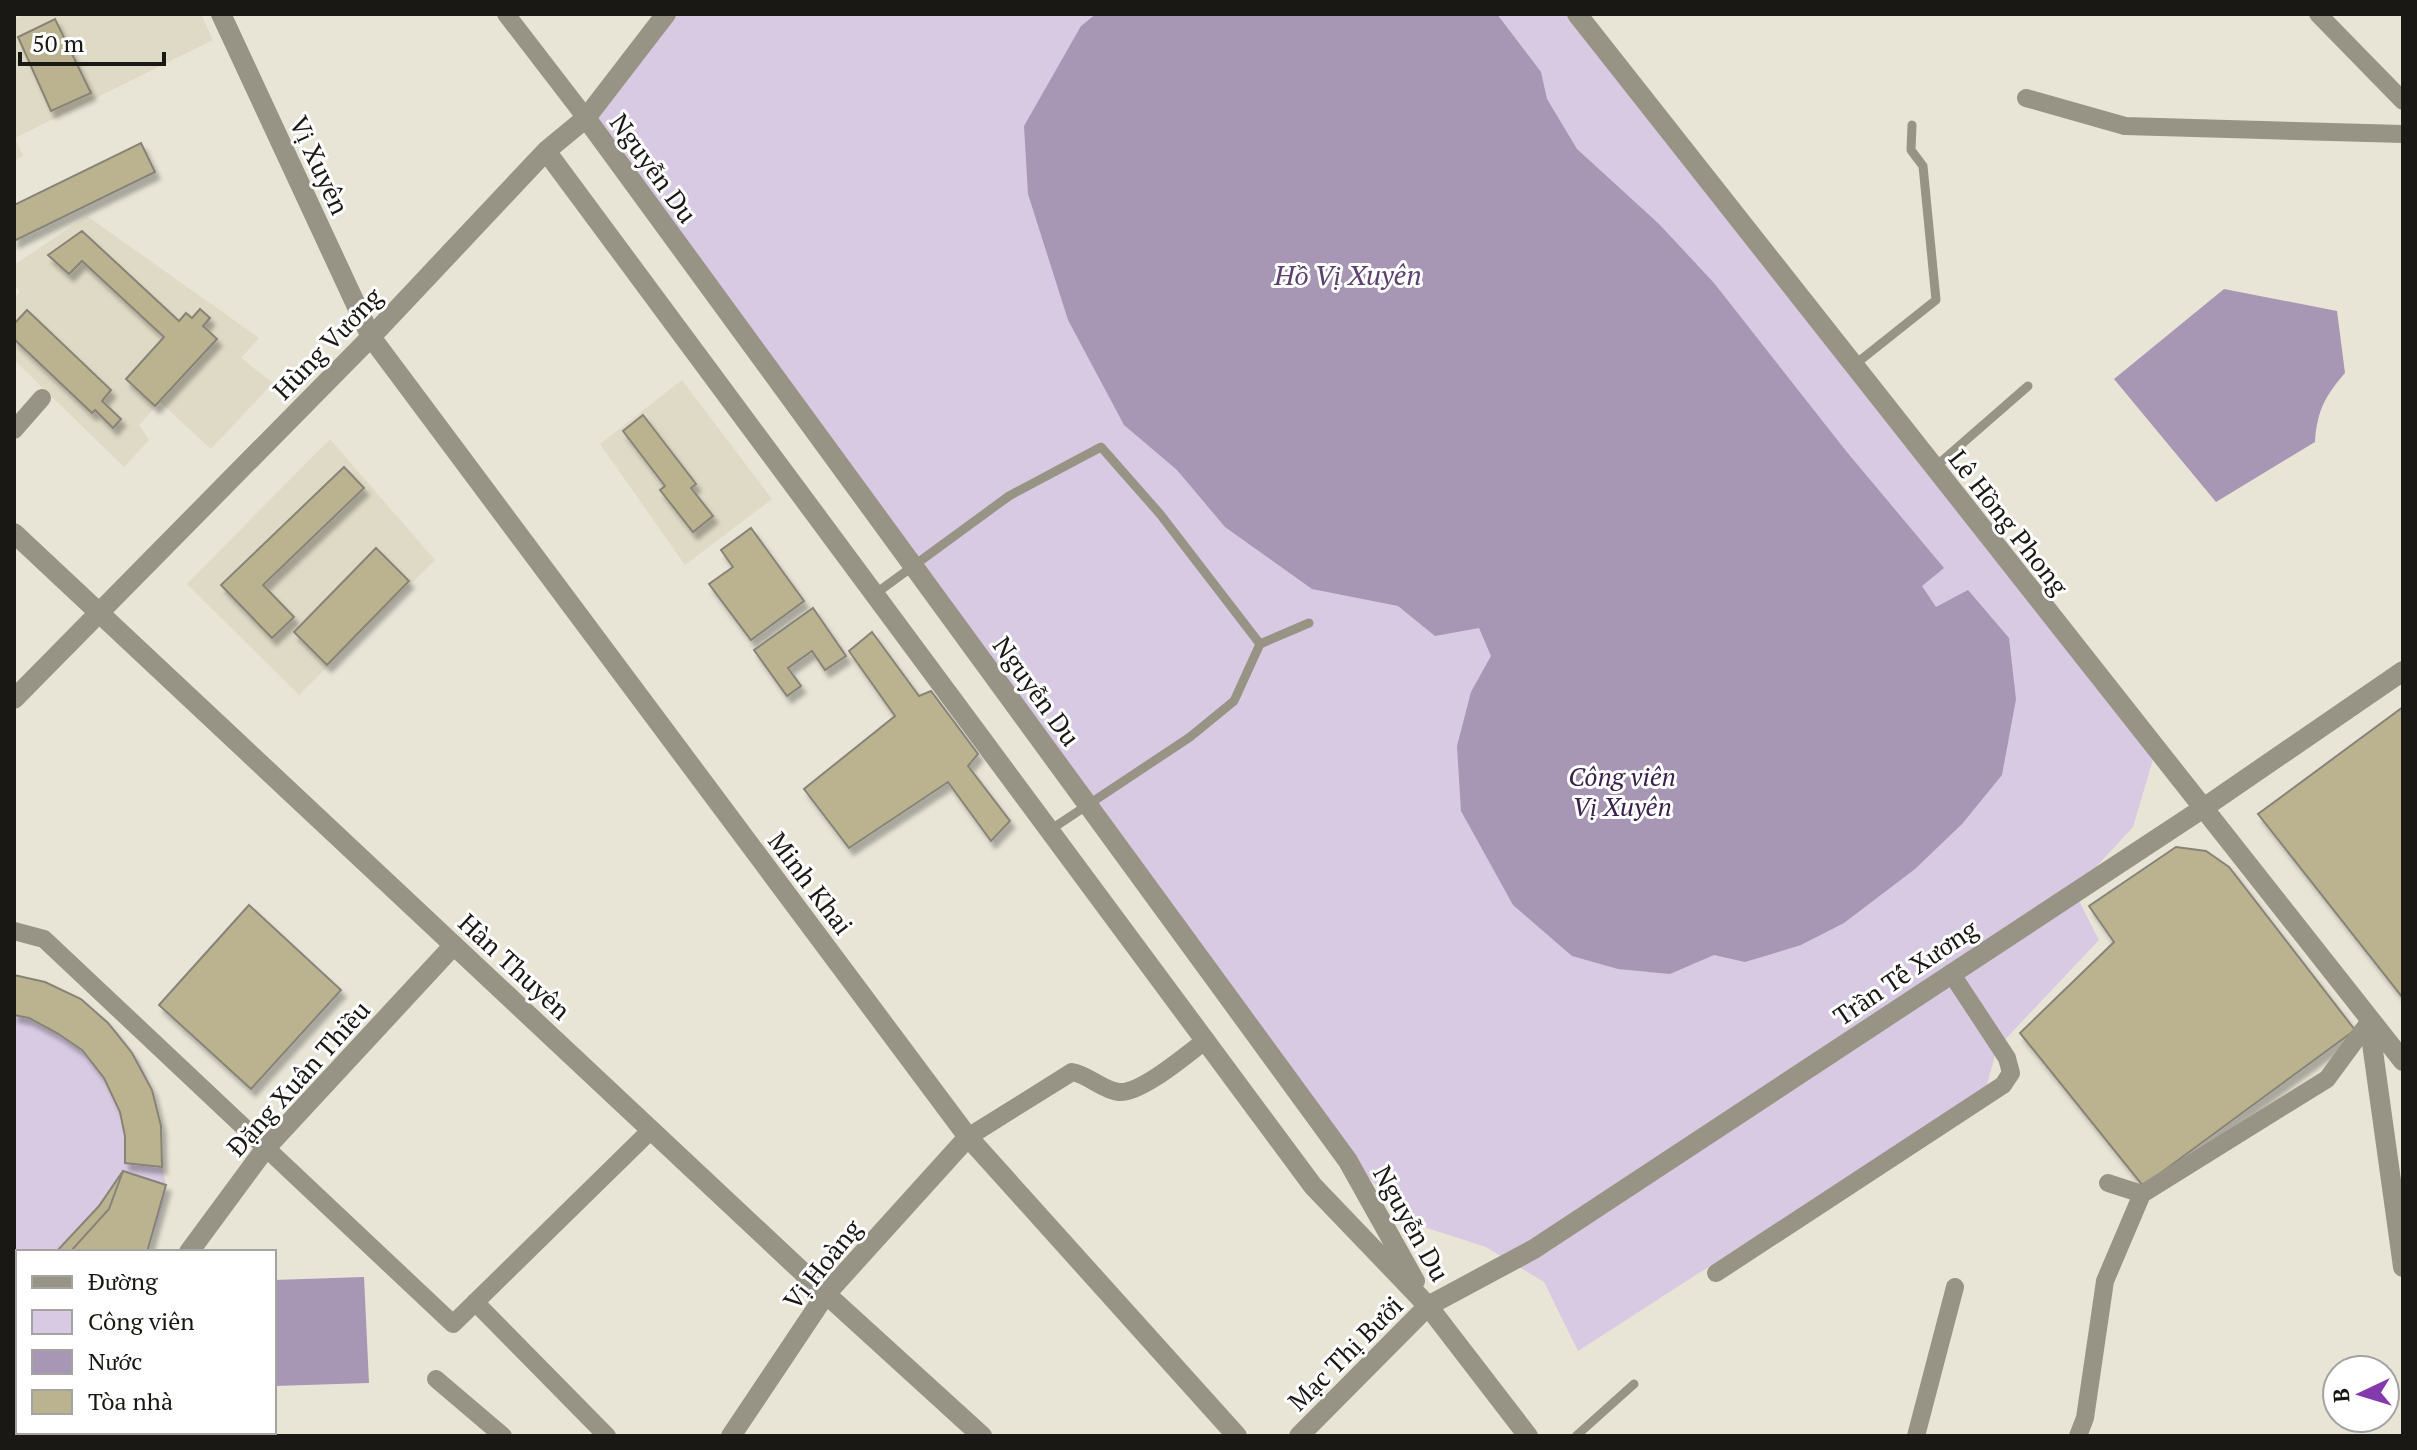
<svg xmlns="http://www.w3.org/2000/svg" width="2417" height="1450" font-family="'PT Serif',serif">
	<style>
		.built { fill: #dfdac5 }
		.green { fill: #d8cae3 }
		.water { fill: #a796b4 }
		.building { fill: #bbb390; stroke: #878477; stroke-width: 2; filter: url(#shadow) }
		.lines { fill: none; stroke-linecap: round; stroke-linejoin: round }
		.service { stroke: #989485; stroke-width: 9 }
		.minor { stroke: #989485; stroke-width: 18 }
		.tertiary { stroke: #989485; stroke-width: 20 }
		.labels { text-anchor: middle; dominant-baseline: central; stroke-width: 6; stroke-linejoin: round; paint-order: stroke }
		.street-label { font-size: 26px; fill: #1a1814; stroke: #fff }
		.park-label { font-size: 26px; font-style: italic; fill: #3a204a; stroke: #fff }
		.water-label { font-size: 28px; font-style: italic; fill: #5c416e; stroke: #fff }
	</style>
	<defs>
		<filter id="shadow"><feDropShadow dx="4.5" dy="7" stdDeviation="2" flood-color="#0004"/></filter>
	</defs>
	<rect width="100%" height="100%" fill="#e8e5d7"/>
	<!-- built -->
	<path class="built" d="M29 14H201L213 40 15 138 23 156 14 161V19Z
		M87 216 259 338 241 358 273 383 211 449 160 402 139 425 149 440 124 467 14 360V299L20 291 14 286V265Z
		M682 380 772 499 685 565 600 444Z
		M330 439 435 560 299 695 187 584Z"/>
	<!-- green -->
	<path class="green" d="M666 14H1573L2154 756 2133 827 2074 891 2099 940 1997 1048 1986 1088 1578 1351 1544 1282 1486 1247 1427 1228 1348 1161 586 118Z
		M14 975C76 983 132 1032 152 1091 161 1115 160 1139 162 1164 162 1172 166 1180 166 1188 163 1209 154 1232 147 1252H18V1419L14 1424Z"/>
	<!-- water -->
	<path class="water" d="M1096 14H1497L1541 72 1547 99 1577 149 1659 224 1714 283 1846 451 1944 568 1922 586 1936 607 1968 590 2009 638 2016 699 2002 775 1962 824 1915 869 1844 923 1801 945 1745 962 1714 955 1670 974 1618 969 1572 956 1513 905 1461 811 1457 746 1471 692 1491 656 1479 628 1435 636 1398 606 1312 589 1225 527 1177 470 1124 425 1068 320 1028 194 1024 126 1081 26Z
		M2224 289 2337 311 2345 373C2325 396 2317 411 2315 442L2216 502 2114 379Z
		M364 1277 369 1383 274 1386V1280Z"/>
	<!-- building -->
	<path class="building" d="M55 19 91 93 51 111 18 37Z
		M141 143 155 172 14 241V205Z
		M82 231 179 321 186 313 192 318 200 309 210 318 203 326 217 339 155 406 126 379 164 337 82 261 69 274 48 255Z
		M27 310 111 390 102 401 121 419 113 428 95 410 92 413 14 339V324Z
		M643 415 696 484 691 488 713 516 693 532 660 490 665 486 623 431Z
		M344 467 364 488 263 585 294 617 272 638 221 585Z
		M751 528 804 601 751 640 709 584 733 567 721 550Z
		M376 548 409 581 327 665 294 632Z
		M813 608 846 656 825 670 812 651 788 668 801 686 787 696 754 650Z
		M872 632 919 696 931 691 978 754 968 766 1010 821 991 841 948 782 849 848 804 789 895 716 849 651Z
		M2403 707V998L2258 814Z
		M2176 847 2206 851 2229 867 2355 1030 2143 1186 2020 1033 2114 942 2089 906Z
		M249 905 341 990 251 1089 159 1005Z
		M14 975 45 982 81 999 108 1023 132 1053 152 1090 161 1126 162 1167 125 1163V1136L120 1112 104 1078 82 1050 57 1033 29 1018 14 1015Z
		M123 1171 166 1185 147 1252H70L109 1209Z
		M123 1171 166 1185 147 1252H56L99 1206Z
		M18 1293V1419L14 1424V1297Z
		M18 1310V1419L14 1424V1314Z"/>
	<g class="lines">
		<!-- service -->
		<path class="service" d="M1853 366 1936 300 1923 166 1911 150 1912 125
			M1934 468 2028 386
			M875 594 1009 496 1101 447 1160 514 1260 644 1234 701 1190 737 1050 830
			M1260 644 1309 623
			M1576 1436 1634 1384"/>
		<!-- minor -->
		<path class="minor" d="M506 14 586 118
			M2318 14 2403 101
			M2026 98 2125 126 2403 134
			M14 430 42 398
			M14 931 44 939 453 1324 651 1130
			M968 1137 1072 1072C1089 1075 1102 1090 1119 1092 1141 1094 1187 1054 1206 1040
			M2108 1183 2142 1194 2327 1079 2369 1022
			M1716 1273 2003 1085 2011 1073 2007 1058 1951 973
			M475 1302 607 1436
			M436 1379 503 1436
			M1916 1436 1955 1287
			M2078 1436 2085 1418 2105 1281 2142 1194"/>
		<!-- tertiary -->
		<path class="tertiary" d="M221 14 371 337 968 1137 1237 1436
			M1577 14 2403 1061
			M586 118 1348 1161 1415 1281
			M546 151 1313 1186 1428 1306 1528 1436
			M14 533 826 1294 982 1436
			M14 699 371 337 546 151 586 118 666 14
			M2369 1022 2403 1267
			M189 1252 265 1149 454 945
			M34 1436 37 1432
			M731 1436 826 1294 968 1137
			M1299 1436 1428 1306 1534 1249 2202 809 2403 671"/>
	</g>
	<g class="labels">
		<!-- street labels -->
		<g class="street-label">
			<text transform="translate(320 165) rotate(65)">Vị Xuyên</text>
			<text transform="translate(654 168) rotate(54)">Nguyễn Du</text>
			<text transform="translate(327 343) rotate(-46)">Hùng Vương</text>
			<text transform="translate(2009 522) rotate(52)">Lê Hồng Phong</text>
			<text transform="translate(1037 691) rotate(54)">Nguyễn Du</text>
			<text transform="translate(811 883) rotate(53)">Minh Khai</text>
			<text transform="translate(515 966) rotate(43)">Hàn Thuyên</text>
			<text transform="translate(1905 972) rotate(-34)">Trần Tế Xương</text>
			<text transform="translate(298 1078) rotate(-48)">Đặng Xuân Thiều</text>
			<text transform="translate(1412 1223) rotate(61)">Nguyễn Du</text>
			<text transform="translate(822 1264) rotate(-51)">Vị Hoàng</text>
			<text transform="translate(1345 1353) rotate(-45)">Mạc Thị Bưởi</text>
		</g>
		<!-- park labels -->
		<g class="park-label">
			<text x="1622" y="776">Công viên<tspan x="1622" dy="30">Vị Xuyên</tspan></text>
		</g>
		<!-- water labels -->
		<g class="water-label">
			<text x="1348" y="274">Hồ Vị Xuyên</text>
		</g>
	</g>
	<!-- border -->
	<rect width="2417" height="1450" fill="none" stroke="#1a1814" stroke-width="32"/>
	<!-- legend -->
	<rect x="16" y="1250" width="260" height="184" fill="#ffffff" stroke="#a3a3a1" stroke-width="2"/>
	<rect x="32" y="1276" width="40" height="12" fill="#989485" stroke="#a3a3a1" stroke-width="2"/>
	<text x="88" y="1290" font-size="24" fill="#1a1814">Đường</text>
	<rect x="32" y="1310" width="40" height="24" fill="#d8cae3" stroke="#a3a3a1" stroke-width="2"/>
	<text x="88" y="1330" font-size="24" fill="#1a1814">Công viên</text>
	<rect x="32" y="1350" width="40" height="24" fill="#a796b4" stroke="#a3a3a1" stroke-width="2"/>
	<text x="88" y="1370" font-size="24" fill="#1a1814">Nước</text>
	<rect x="32" y="1390" width="40" height="24" fill="#bbb390" stroke="#a3a3a1" stroke-width="2"/>
	<text x="88" y="1410" font-size="24" fill="#1a1814">Tòa nhà</text>
	<!-- north arrow -->
	<g transform="translate(2361 1394) rotate(266)"><circle r="38" fill="#ffffff" stroke="#a3a3a1" stroke-width="2"/>
	<path d="M0-6L14 30L0 20L-14 30Z" fill="#823aac"/>
	<text y="-12" font-size="22" font-weight="bold" text-anchor="middle" fill="#1a1814">B</text>
	</g>
	<!-- scale -->
	<path d="M20 52v12h144v-12" fill="none" stroke="#1a1814" stroke-width="4"/>
	<text x="32" y="52" font-size="24" fill="#1a1814" stroke="#ffffff" stroke-width="6" paint-order="stroke">50 m</text>
</svg>
